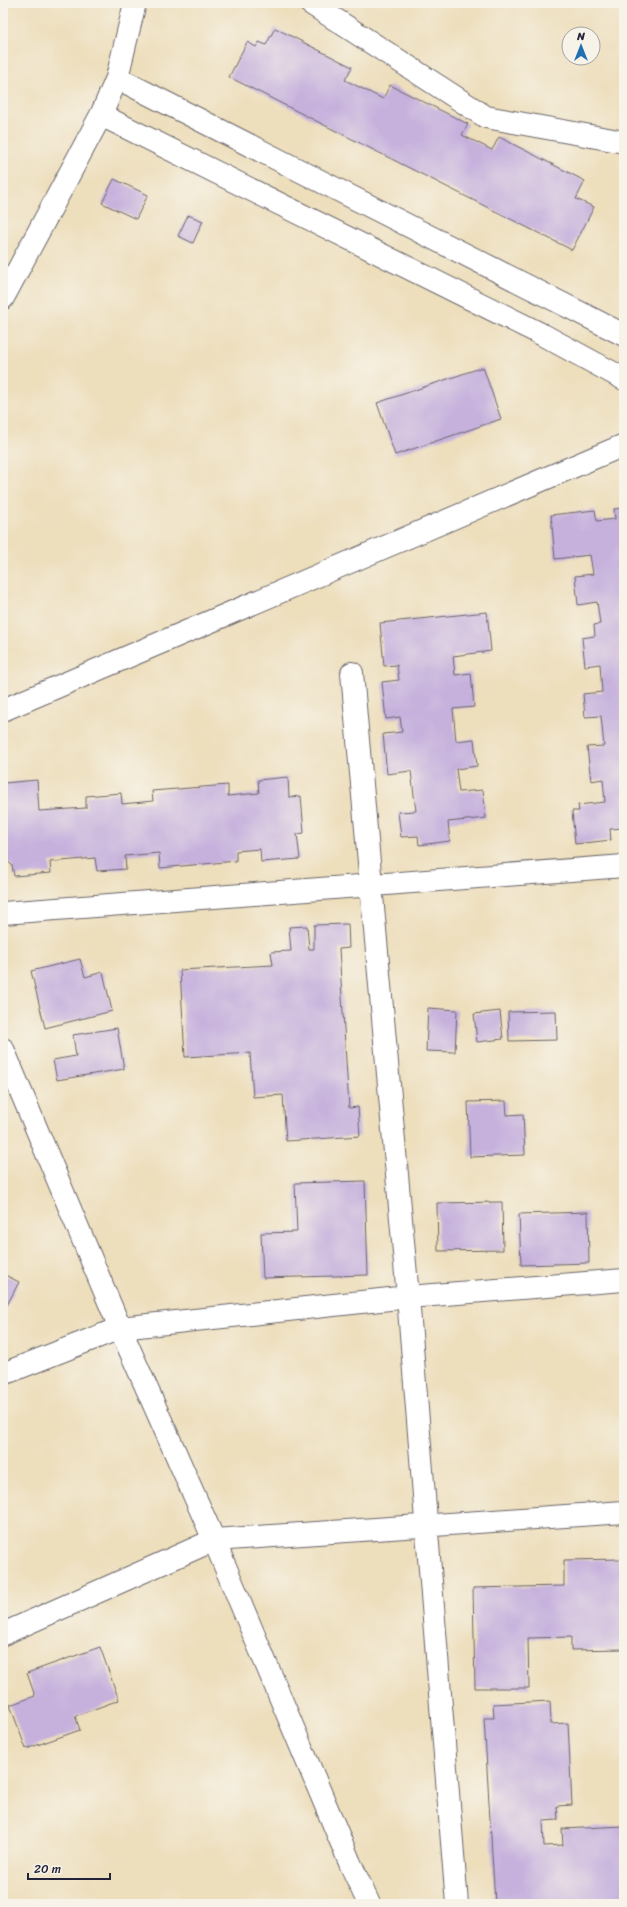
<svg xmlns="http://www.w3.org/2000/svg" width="627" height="1907" font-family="Sriracha,sans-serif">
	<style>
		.building { fill: #c6b1dd }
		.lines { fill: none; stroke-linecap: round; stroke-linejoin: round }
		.minor-casing { stroke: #696468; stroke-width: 24 }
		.minor { stroke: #fff; stroke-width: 22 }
	</style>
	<rect width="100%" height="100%" fill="#f7f3e8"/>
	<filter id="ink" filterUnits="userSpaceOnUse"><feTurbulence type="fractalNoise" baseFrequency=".025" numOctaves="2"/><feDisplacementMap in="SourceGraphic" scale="8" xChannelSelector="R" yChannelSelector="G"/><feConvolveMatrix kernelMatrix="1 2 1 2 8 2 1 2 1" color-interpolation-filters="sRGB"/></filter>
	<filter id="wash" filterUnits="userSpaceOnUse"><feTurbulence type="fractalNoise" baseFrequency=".012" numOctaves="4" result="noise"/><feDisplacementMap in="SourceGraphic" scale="16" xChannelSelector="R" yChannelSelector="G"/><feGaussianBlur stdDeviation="0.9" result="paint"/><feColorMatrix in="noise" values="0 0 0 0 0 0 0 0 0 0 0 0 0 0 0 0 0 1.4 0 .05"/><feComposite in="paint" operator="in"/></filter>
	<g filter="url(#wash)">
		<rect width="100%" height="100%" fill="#eddebc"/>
		<g id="blocks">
			<!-- building -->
			<path class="building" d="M275 28 352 67 345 80 383 99 390 85 468 124 462 135 492 150 499 137 585 181 576 199 594 207 572 250 229 77 247 42 256 47 259 42 266 45Z
				M114 179 148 195 136 219 102 203Z
				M188 215 203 221 193 243 178 236Z
				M483 367 501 419 395 455 377 403Z
				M624 508V828L610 829 611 840 575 844 572 811H579L578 805 605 802 603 779 591 781 587 747 604 746 601 716 585 717 583 694 602 692 600 664 585 666 582 638 595 636 594 625 600 624 597 602 578 605 575 576 593 574 590 555 555 559 551 515 595 510 597 521 615 519 614 509Z
				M487 612 491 651 453 656 455 675 471 673 474 707 453 709 456 741 474 739 477 766 456 769 459 792 483 790 486 818 448 822 450 841 419 845 418 836 401 837 398 812 416 811 411 771 387 774 383 734 402 732 400 717 386 719 382 682 399 680 397 665 384 666 380 623Z
				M288 777 289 797 301 796 304 833 297 834 300 859 261 862 260 849 236 851V861L160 868 159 853 125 856 126 869 97 871 95 858 50 862 51 873 14 876 12 865 3 858V783H4L37 780 39 811 86 808V796L121 793 122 804 153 801 152 791 228 785V796L259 793 258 780Z
				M348 924 349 948 339 949 349 1108 358 1107 360 1136 286 1141 283 1095 253 1097 250 1053 185 1057 180 970 273 965 271 952 291 951 289 927 307 926 309 949H314V925Z
				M80 959 85 977 103 972 112 1011 45 1028 31 971Z
				M428 1008 457 1010 455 1052 426 1051Z
				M500 1011 503 1039 477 1042 474 1014Z
				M556 1011 557 1040 509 1041 508 1012Z
				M117 1028 124 1069 57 1080 53 1060 76 1056 73 1035Z
				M506 1101 507 1115 523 1114 525 1155 470 1157 468 1102Z
				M365 1181 368 1275 263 1278 261 1233 297 1232 295 1183Z
				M502 1202 503 1250 438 1251 437 1203Z
				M588 1212 589 1263 521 1265 519 1214Z
				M3 1274 19 1282 3 1313Z
				M624 1559V1649L571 1650V1637L528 1638 529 1688H475L473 1588 564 1586V1560Z
				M100 1647 119 1700 75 1716 80 1730 26 1749 10 1705 35 1696 27 1673Z
				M550 1701 551 1724 568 1723 572 1805 557 1806 558 1820 543 1821 544 1846 563 1845 562 1829 624 1826V1904H495L484 1718H494L493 1704Z"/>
		</g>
	</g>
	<g filter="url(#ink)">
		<use href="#blocks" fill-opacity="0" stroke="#696468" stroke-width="1"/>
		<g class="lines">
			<!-- minor casing -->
			<g class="minor-casing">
				<path id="minor" d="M310 3 486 117 624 142
					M117 78 624 335
					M101 115 543 335 624 379
					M3 298 101 115 117 78 135 3
					M352 673 408 1297 457 1904
					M3 710 624 445
					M3 913 624 866
					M3 1049 120 1328 214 1540 350 1863 369 1904
					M3 1374 120 1328 408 1297 624 1280
					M3 1634 214 1540 624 1512"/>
			</g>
			<!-- minor -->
			<use href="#minor" class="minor"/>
		</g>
	</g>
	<!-- margin -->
	<rect width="627" height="1907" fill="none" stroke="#f7f3e8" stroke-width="16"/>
	<!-- north arrow -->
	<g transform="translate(581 46)"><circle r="19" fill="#f7f3e8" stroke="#a29fa3"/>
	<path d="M0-3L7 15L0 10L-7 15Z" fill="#1f6fb2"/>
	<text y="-6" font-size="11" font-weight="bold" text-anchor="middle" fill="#22223b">N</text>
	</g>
	<!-- scale -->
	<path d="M28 1873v6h82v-6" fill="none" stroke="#22223b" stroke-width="2"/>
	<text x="34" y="1873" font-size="12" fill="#22223b" stroke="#f7f3e8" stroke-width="3" paint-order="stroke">20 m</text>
</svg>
